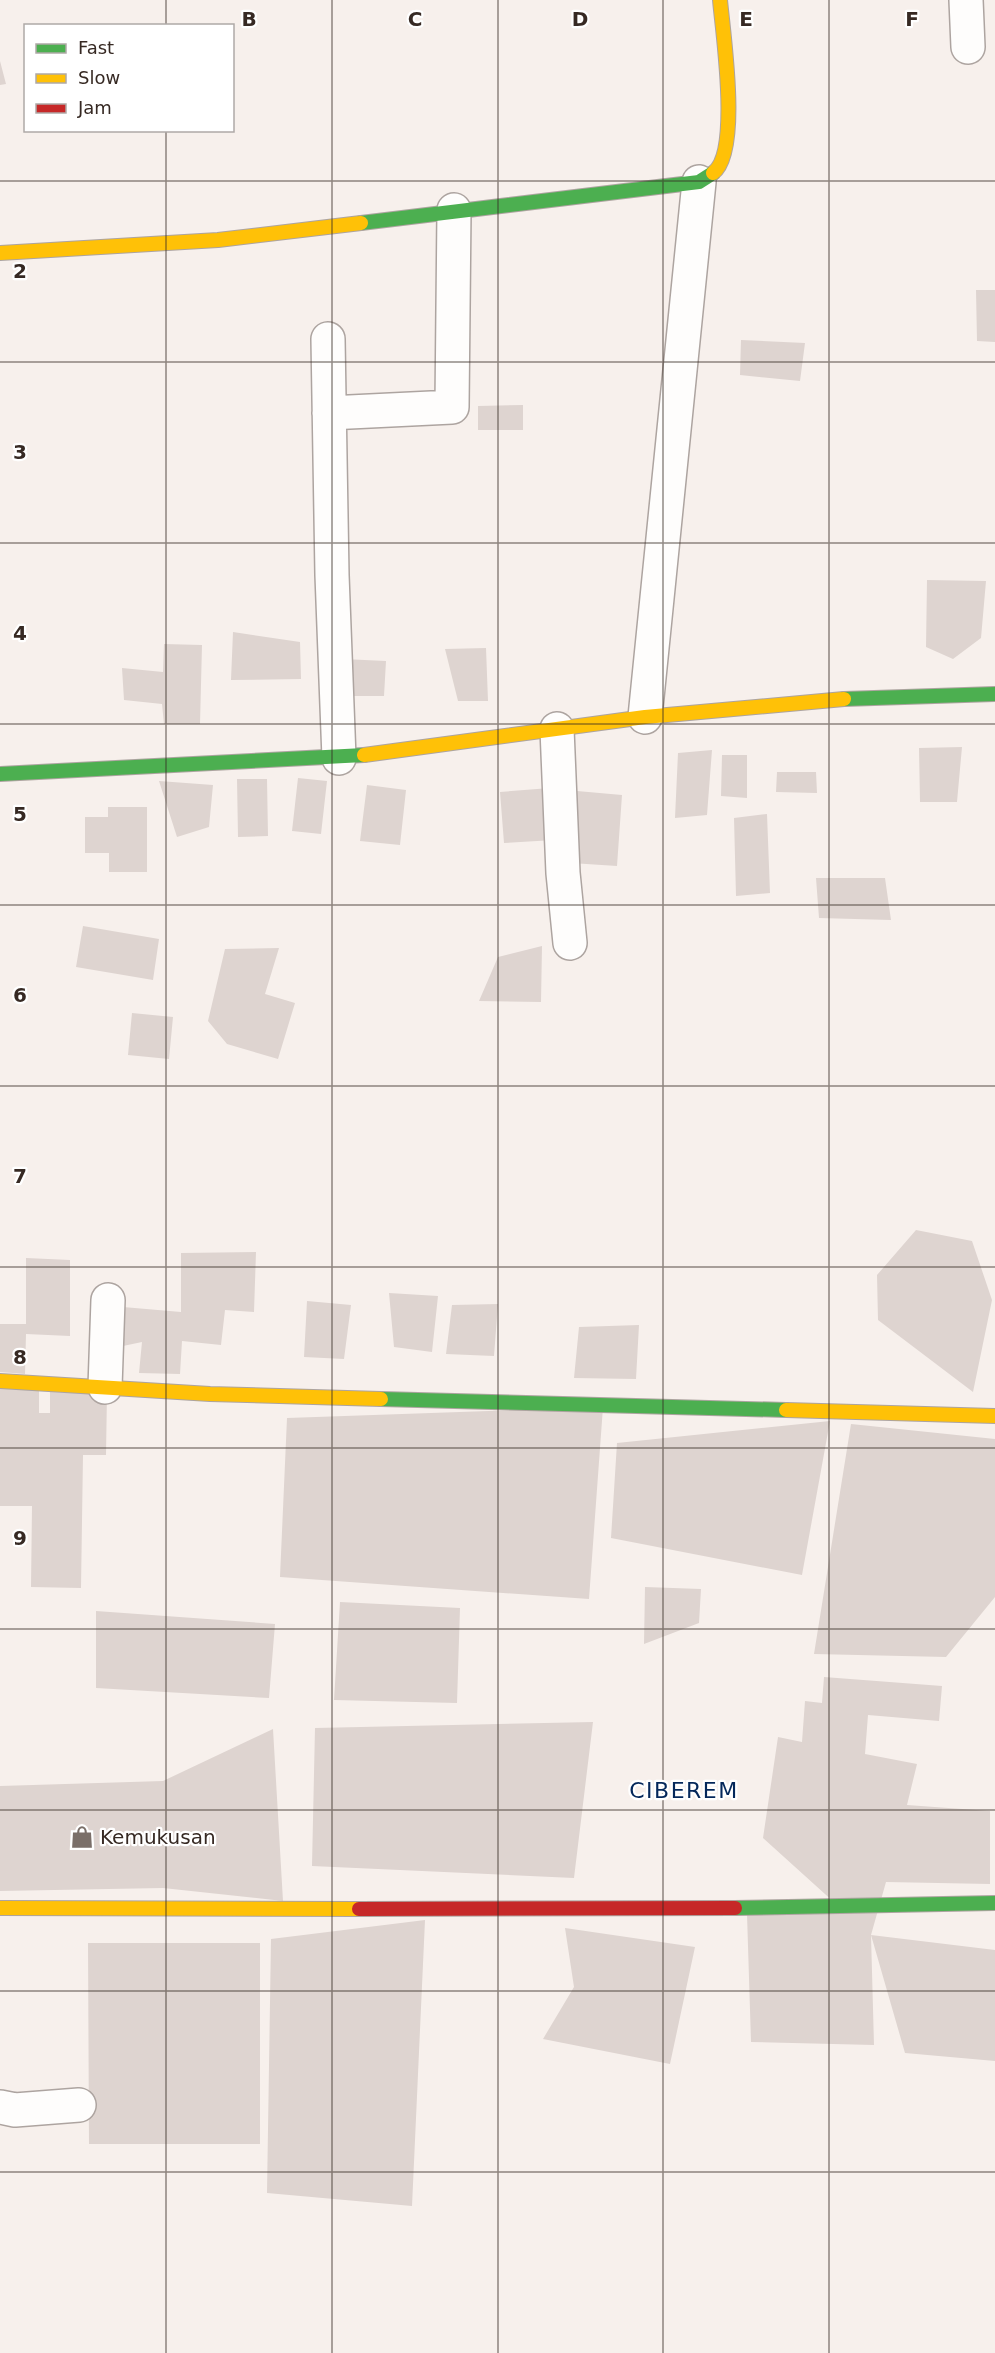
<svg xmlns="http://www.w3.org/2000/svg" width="995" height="2353" font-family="'DejaVu Sans',sans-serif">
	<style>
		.building { fill: #ded4d0 }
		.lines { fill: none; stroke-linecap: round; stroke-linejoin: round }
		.street-casing { stroke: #ada4a0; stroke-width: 36 }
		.fast-casing { stroke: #ada4a0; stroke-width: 16 }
		.slow-casing { stroke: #ada4a0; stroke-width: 16 }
		.jam-casing { stroke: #ada4a0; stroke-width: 16 }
		.street { stroke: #fefdfc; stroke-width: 33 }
		.fast { stroke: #4caf50; stroke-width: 14 }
		.slow { stroke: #ffc107; stroke-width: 14 }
		.jam { stroke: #c62828; stroke-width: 14 }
		.grid { fill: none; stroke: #362923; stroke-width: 1.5; stroke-opacity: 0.55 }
		.labels { text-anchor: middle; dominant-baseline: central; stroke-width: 4.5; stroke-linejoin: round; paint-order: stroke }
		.poi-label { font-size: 20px; fill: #362923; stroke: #fff; text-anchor: start }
		.quarter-label { font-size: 22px; letter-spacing: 1.5px; fill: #04275a; stroke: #fff }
		.grid-label { font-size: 20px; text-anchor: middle; font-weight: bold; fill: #362923; stroke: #fff; stroke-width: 4.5; stroke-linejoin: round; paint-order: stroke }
	</style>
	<rect width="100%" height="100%" fill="#f7f0ec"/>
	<!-- building -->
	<path class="building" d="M0 61 6 84 0 85Z
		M976 290H995V342L977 341Z
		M741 340 805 343 800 381 740 375Z
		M523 405V430H478V406Z
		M927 580 986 581 981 638 953 659 926 647Z
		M233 632 300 642 301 679 231 680Z
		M164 644 202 645 200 724H164L162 704 124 700 122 668 163 672Z
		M486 648 488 701H458L445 649Z
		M343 659 386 661 384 696H343Z
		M962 747 957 802H920L919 748Z
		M712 750 707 815 675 818 678 753Z
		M722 755H747V798L721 796Z
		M777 772H816L817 793 776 792Z
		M298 778 327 781 321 834 292 831Z
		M237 779H267L268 836 238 837Z
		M159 781 213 785 209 827 177 837Z
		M367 785 406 790 400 845 360 841Z
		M550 788 554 840 504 843 500 792Z
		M577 791 622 795 617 866 571 863Z
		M108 807H147V872H109V853H85V817H108Z
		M767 814 770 893 736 896 734 818Z
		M816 878H885L891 920 819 918Z
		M83 926 159 939 153 980 76 967Z
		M542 946 541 1002 479 1001 498 957Z
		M279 948 265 994 295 1003 278 1059 227 1044 208 1021 225 949Z
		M132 1013 173 1017 169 1059 128 1055Z
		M916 1230 972 1241 992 1300 973 1392 878 1320 877 1275Z
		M256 1252 254 1312 225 1310 221 1345 182 1341 180 1374 139 1373 142 1342 123 1346V1307L181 1312V1253Z
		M26 1258 70 1260V1336L26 1334 25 1374 0 1372V1324H26Z
		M389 1293 438 1296 432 1352 394 1347Z
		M307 1301 351 1305 344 1359 304 1357Z
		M498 1304 494 1356 446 1354 452 1305Z
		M639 1325 636 1379 574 1378 579 1327Z
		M0 1386 39 1387V1413H50V1392L107 1393 106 1455H83L81 1588 31 1587 32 1506H0Z
		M603 1407 589 1599 280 1577 287 1418Z
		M830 1421 802 1575 611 1538 617 1443Z
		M851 1424 995 1439V1597L946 1657 814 1654Z
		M645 1587 701 1589 699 1623 644 1644Z
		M340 1602 460 1608 457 1703 334 1700Z
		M96 1611 275 1624 269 1698 96 1688Z
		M824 1677 942 1686 939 1721 868 1715 865 1754 917 1764 907 1805 990 1811V1884L886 1882 871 1935 874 2045 751 2042 747 1914 846 1913 763 1838 778 1737 802 1742 805 1701 822 1703Z
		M593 1722 574 1878 312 1866 315 1728Z
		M273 1729 283 1901 163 1888 0 1891V1786L163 1781Z
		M425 1920 412 2206 267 2193 271 1939Z
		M565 1928 695 1947 670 2064 543 2039 574 1987Z
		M871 1935 995 1950V2061L905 2053Z
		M88 1943H260V2144H89Z"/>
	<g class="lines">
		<!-- street casing -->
		<g class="street-casing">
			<path id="street" d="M966 0 968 47
				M328 339 332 575 339 758
				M329 413 452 407 454 210
				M645 717 699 182
				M557 729 563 873 570 943
				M105 1387 108 1300
				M0 2107 15 2110 79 2105"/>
		</g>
		<!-- fast casing -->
		<g class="fast-casing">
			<path id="fast" d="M361 223 699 182 713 173
				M844 699 995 694
				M0 774 364 755
				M381 1399 786 1410
				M735 1908 995 1903"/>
		</g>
		<!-- slow casing -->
		<g class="slow-casing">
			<path id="slow" d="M713 173C741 153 723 34 720 0
				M0 253 218 240 361 223
				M364 755 645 717 844 699
				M0 1381 210 1394 381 1399
				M786 1410 995 1416
				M0 1908 359 1909"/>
		</g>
		<!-- jam casing -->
		<g class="jam-casing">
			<path id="jam" d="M359 1909 735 1908"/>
		</g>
		<!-- street -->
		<use href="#street" class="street"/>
		<!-- fast -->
		<use href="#fast" class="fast"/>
		<!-- slow -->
		<use href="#slow" class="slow"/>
		<!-- jam -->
		<use href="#jam" class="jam"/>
	</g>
	<!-- grid -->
	<path class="grid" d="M166 0V26M332 0V2353M498 0V2353M663 0V2353M829 0V2353M166 130V2353M0 181H995M0 362H995M0 543H995M0 724H995M0 905H995M0 1086H995M0 1267H995M0 1448H995M0 1629H995M0 1810H995M0 1991H995M0 2172H995"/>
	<!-- icons -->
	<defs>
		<g id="shop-bare" transform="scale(1.8)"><path d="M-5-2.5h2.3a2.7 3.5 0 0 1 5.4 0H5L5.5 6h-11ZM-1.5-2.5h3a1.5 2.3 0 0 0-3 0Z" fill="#7a6f69" stroke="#fff" stroke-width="2.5" paint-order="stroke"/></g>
	</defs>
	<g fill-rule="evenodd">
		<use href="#shop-bare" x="82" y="1837"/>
	</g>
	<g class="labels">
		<!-- poi labels -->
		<g class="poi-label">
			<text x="100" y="1837">Kemukusan</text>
		</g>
		<!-- quarter labels -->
		<g class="quarter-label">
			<text x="684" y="1790">CIBEREM</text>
		</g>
	</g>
	<g class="grid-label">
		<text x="249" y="26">B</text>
		<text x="415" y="26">C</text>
		<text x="580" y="26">D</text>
		<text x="746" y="26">E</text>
		<text x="912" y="26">F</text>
		<text x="20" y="278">2</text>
		<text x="20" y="459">3</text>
		<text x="20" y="640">4</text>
		<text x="20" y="821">5</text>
		<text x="20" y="1002">6</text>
		<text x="20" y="1183">7</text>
		<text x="20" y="1364">8</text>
		<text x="20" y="1545">9</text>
	</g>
	<!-- legend -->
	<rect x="24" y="24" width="210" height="108" fill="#ffffff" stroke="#afa9a7" stroke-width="1.5"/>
	<rect x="36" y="44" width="30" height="9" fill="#4caf50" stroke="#afa9a7" stroke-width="1.5"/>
	<text x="78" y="54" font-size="18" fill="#362923">Fast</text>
	<rect x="36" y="74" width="30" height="9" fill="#ffc107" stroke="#afa9a7" stroke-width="1.5"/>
	<text x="78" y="84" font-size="18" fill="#362923">Slow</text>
	<rect x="36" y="104" width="30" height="9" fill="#c62828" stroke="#afa9a7" stroke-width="1.5"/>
	<text x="78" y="114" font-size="18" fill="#362923">Jam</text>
</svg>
